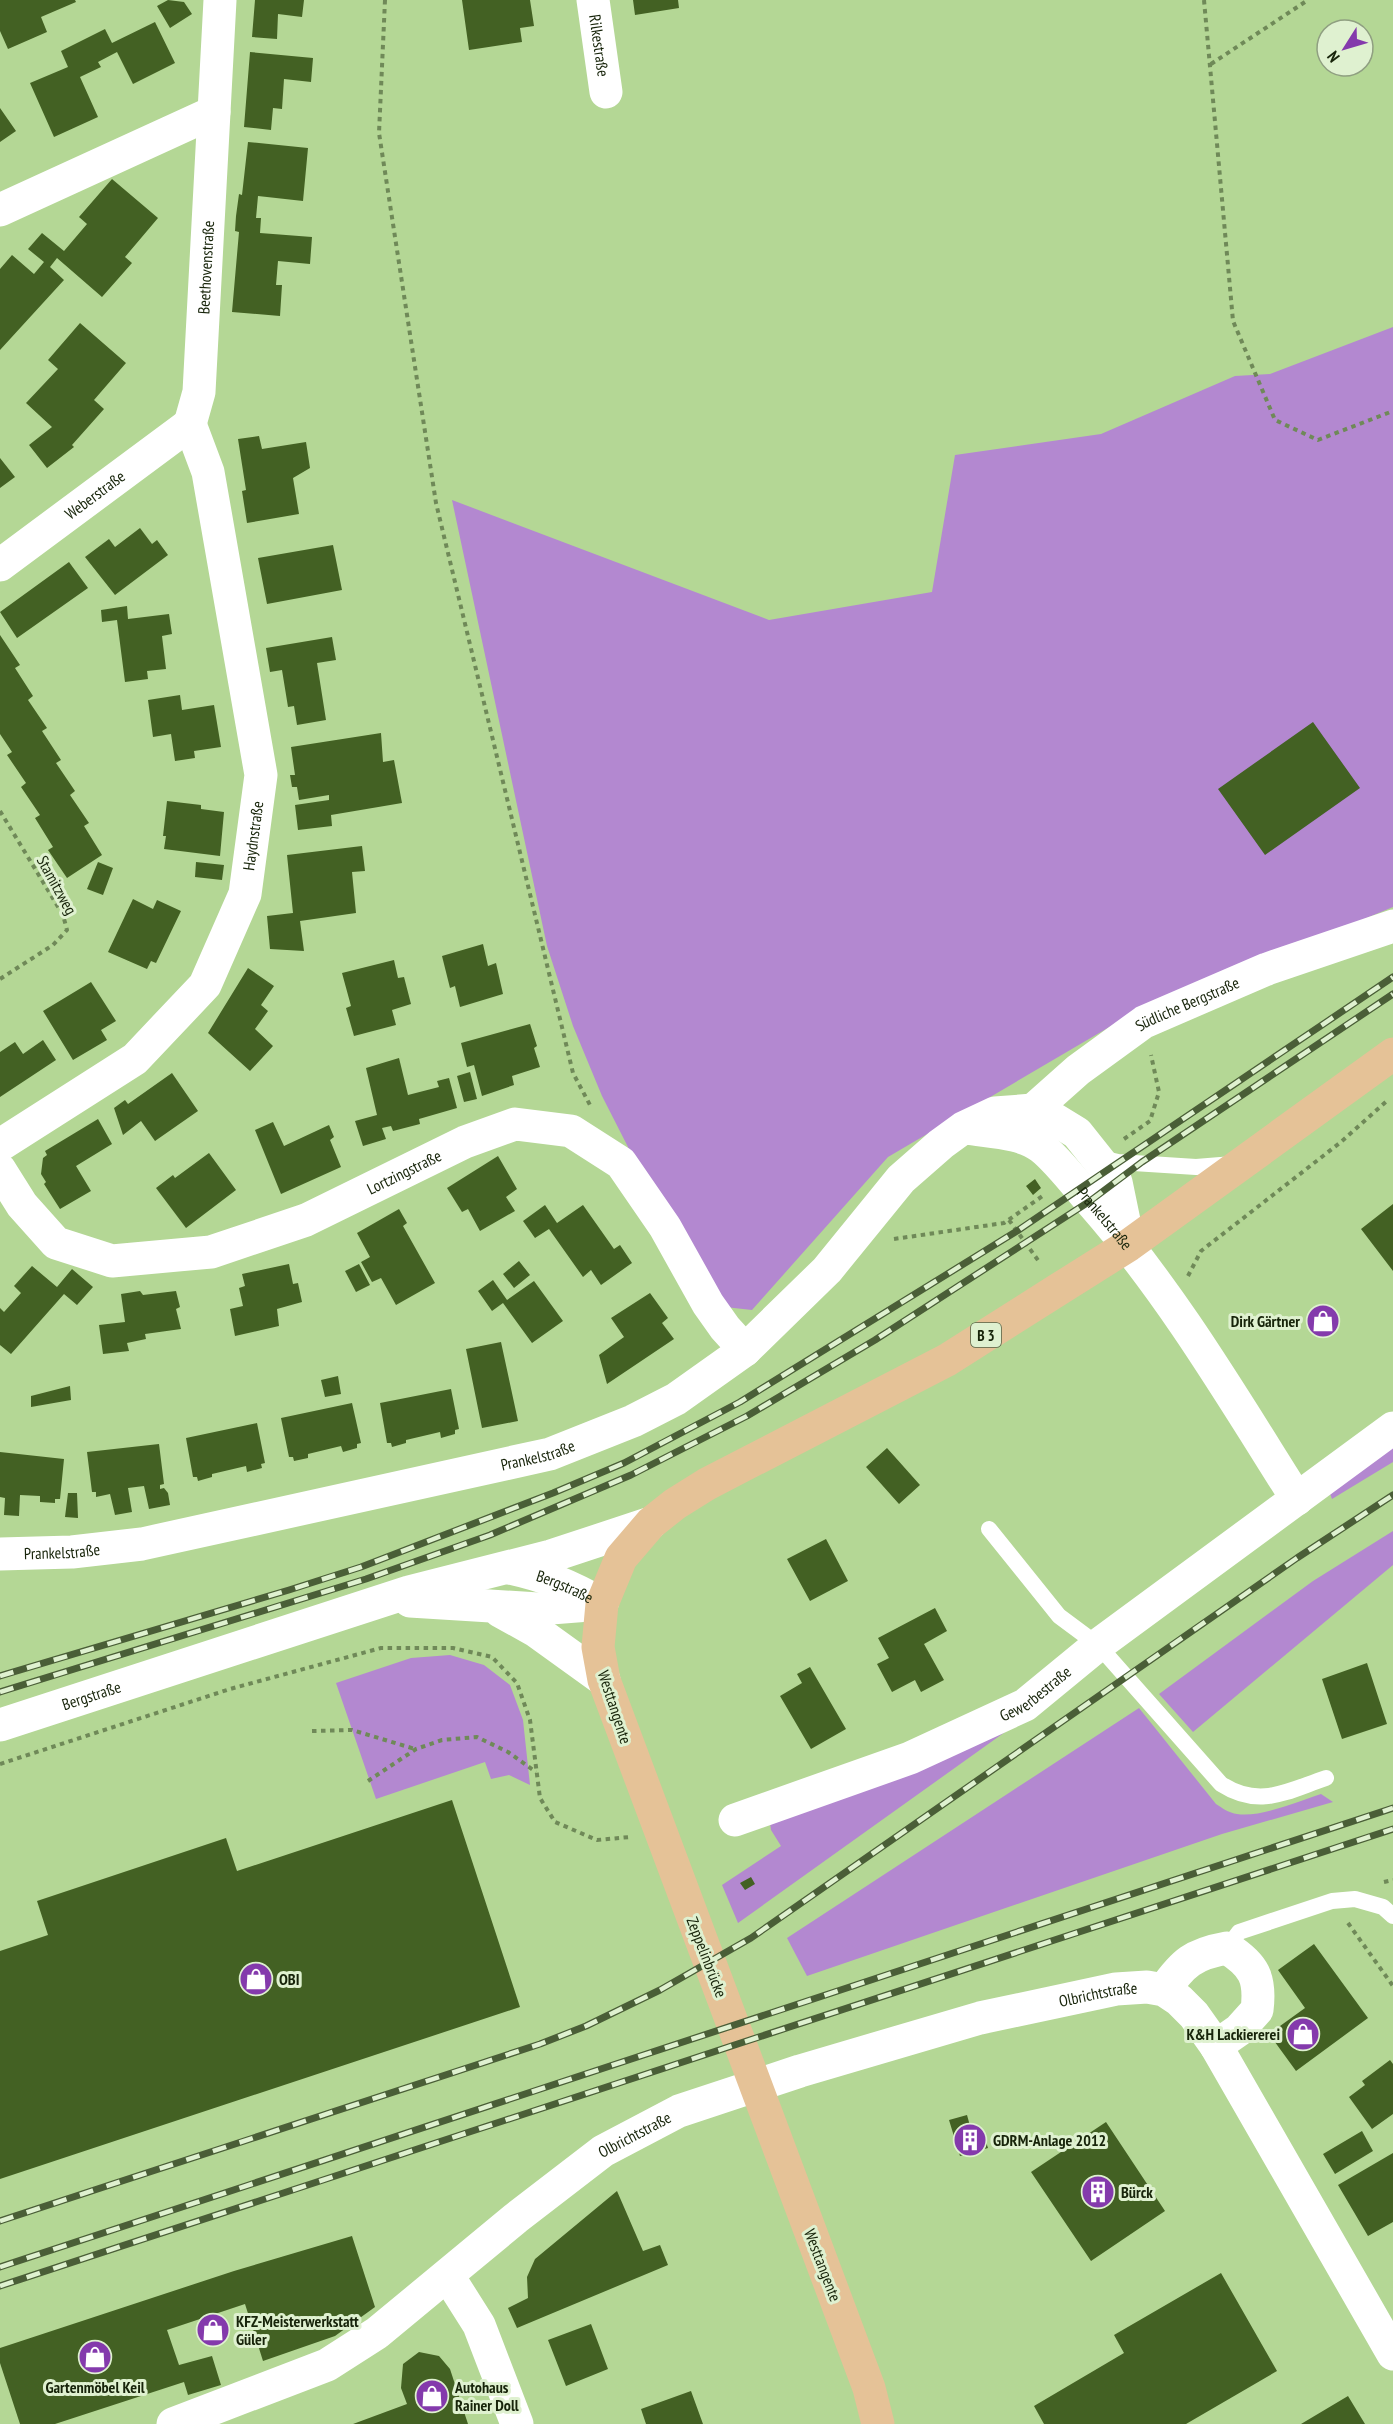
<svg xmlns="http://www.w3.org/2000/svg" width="1393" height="2424" font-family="'PT Sans Narrow',sans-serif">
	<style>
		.green { fill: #b388d0 }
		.building { fill: #436123 }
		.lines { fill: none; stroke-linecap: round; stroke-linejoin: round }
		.path { stroke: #6f8958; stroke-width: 4; stroke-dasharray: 4.5 4.5; stroke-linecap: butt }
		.service { stroke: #fff; stroke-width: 16 }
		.minor { stroke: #fff; stroke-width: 33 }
		.secondary { stroke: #fff; stroke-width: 33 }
		.primary { stroke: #e5c297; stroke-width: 33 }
		.rail-casing { stroke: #4a5e37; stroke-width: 7 }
		.rail { stroke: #dff1d0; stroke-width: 4.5; stroke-dasharray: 14; stroke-linecap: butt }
		.labels { text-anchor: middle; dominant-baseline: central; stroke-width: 6; stroke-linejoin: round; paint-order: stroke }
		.shield { fill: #dff1d0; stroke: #536245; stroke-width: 1.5 }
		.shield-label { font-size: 15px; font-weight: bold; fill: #17240a }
		.street-label { font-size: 16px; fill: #17240a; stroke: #dff1d0 }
		.poi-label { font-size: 16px; font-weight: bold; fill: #17240a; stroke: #dff1d0; text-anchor: start }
	</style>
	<rect width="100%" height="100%" fill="#b4d795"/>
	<!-- green -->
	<path class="green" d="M1393 327V907L1123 1019 888 1157 752 1310 716 1306 654 1198 602 1096 573 1026 547 946 452 500 769 620 932 592 955 455 1101 434 1235 376 1270 374Z
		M1393 1438V1462L1332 1499 1328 1488Z
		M1393 1531V1565L1193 1732 1159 1694 1313 1581Z
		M450 1655 484 1665 510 1685 523 1720 530 1785 509 1775 491 1779 485 1762 376 1799 336 1683 411 1658Z
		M1139 1708 1216 1804C1222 1808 1229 1813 1237 1814 1260 1818 1299 1801 1321 1794L1333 1802 1222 1834 807 1976 787 1938Z
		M1033 1712 738 1923 722 1885 781 1846 771 1830 770 1823Z"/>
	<!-- building -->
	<path class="building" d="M0 0H75L76 2 41 17 47 32 8 49 0 31Z
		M168 0 184 2 192 14 170 28 157 6Z
		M255 0H304L302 17 278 14 277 39 252 37Z
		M462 0H530L534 26 520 28 522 42 469 50Z
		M633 0H678L679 8 635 15Z
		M155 22 175 63 133 84 117 52 98 62 101 67 80 77 98 117 54 137 30 83 68 67 61 51 105 29 112 43Z
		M250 52 313 58 311 82 284 79 282 109 273 108 271 130 244 127Z
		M0 108 16 131 0 142Z
		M248 142 308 148 303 201 258 196 256 218H261L260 233 312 237 310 264 278 261 276 285H282L280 316 232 312 239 232 235 231 236 216 239 194 242 195Z
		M112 179 158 218 125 257 132 263 102 297 57 258 50 267 64 280 0 350V269L12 255 34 274 44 262 28 249 42 233 64 251 87 224 79 217Z
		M80 323 126 363 94 400 104 409 72 445 74 447 47 468 29 445 52 427 26 403 58 369 48 360Z
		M259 436 262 449 306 442 310 468 293 478 299 514 247 523 242 491 246 490 238 439Z
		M0 458 15 477 0 488Z
		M140 528 152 544 157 540 168 555 115 595 85 557 109 539 115 547Z
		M333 545 342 590 267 604 258 558Z
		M69 562 88 588 17 638 0 612Z
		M127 606 128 619 169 614 172 634 162 636 166 669 147 671 148 679 125 682 117 620 102 622 101 610Z
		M0 635 20 665 15 668 33 696 28 700 47 728 42 731 61 760 56 763 75 791 70 795 89 823 84 826 102 855 67 878 48 850 53 847 35 818 40 815 21 787 26 783 7 755 12 752 0 734Z
		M332 637 336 660 317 663 326 720 297 725 294 706 288 707 282 670 270 672 266 648Z
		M180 695 182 710 214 705 221 747 194 751 195 758 175 761 171 734 153 737 148 700Z
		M1313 722 1360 788 1265 855 1218 789Z
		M381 733 383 762 394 760 402 803 331 815 332 826 298 830 295 805 329 800V795L299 800 297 787H292L290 775H295L291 747Z
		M167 801 201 805V809L224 812 220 856 164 849 166 836H163Z
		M362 846 365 871 352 872 356 913 300 921 304 951 270 949 267 916 293 913 287 855Z
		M98 862 113 868 103 895 87 889Z
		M196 862 224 865 222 880 195 877Z
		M133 899 153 909 157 900 181 911 156 963 151 961 147 969 108 952Z
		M483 944 488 966 496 963 503 994 460 1007 455 986 450 988 442 956Z
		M394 960 398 978 404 977 411 1004 392 1010 396 1025 354 1036 346 1008 351 1006 342 973Z
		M248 968 274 986 261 1005 268 1011 255 1029 273 1046 250 1071 208 1033Z
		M91 982 116 1021 101 1030 107 1040 73 1060 43 1011Z
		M530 1024 537 1046 534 1048 540 1067 512 1076 514 1085 482 1096 474 1065 467 1067 461 1043Z
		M43 1040 56 1060 0 1097V1052L15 1042 23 1054Z
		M399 1058 408 1095 439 1087 437 1081 449 1078 457 1108 419 1119 420 1124 393 1131 391 1126 382 1128 386 1139 363 1146 355 1121 377 1115 366 1068Z
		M470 1072 477 1099 464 1102 457 1076Z
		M172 1073 198 1111 155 1141 141 1121 123 1135 114 1108 125 1100 128 1104Z
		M98 1119 112 1144 76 1166 91 1191 60 1209 44 1184 46 1182 41 1174 43 1158 47 1155 45 1151Z
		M273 1122 284 1146 329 1125 334 1137 330 1140 341 1167 281 1194 255 1130Z
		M209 1153 236 1190 186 1228 156 1188 173 1175 175 1178Z
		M498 1156 517 1189 506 1197 515 1211 480 1231 468 1209 462 1212 447 1188Z
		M1035 1179 1041 1188 1033 1195 1026 1186Z
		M1393 1204V1271L1361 1229Z
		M545 1205 557 1223 583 1205 614 1249 620 1245 632 1263 601 1285 591 1270 583 1277 549 1229 535 1238 523 1221Z
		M399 1209 407 1223 403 1226 435 1283 396 1305 381 1278 372 1282 361 1262 370 1257 357 1233Z
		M519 1261 530 1275 514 1288 503 1274Z
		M289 1264 293 1284 298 1283 302 1302 277 1309 279 1326 235 1336 230 1309 243 1306 239 1288 245 1286 242 1274Z
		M359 1264 370 1285 356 1292 345 1271Z
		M32 1266 57 1287 72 1269 93 1287 77 1305 64 1294 11 1354 0 1345V1308L4 1312 21 1293 14 1286Z
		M493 1280 507 1300 534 1281 563 1321 532 1343 503 1303 492 1311 478 1291Z
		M140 1291 143 1295 176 1291 180 1307 176 1309 181 1329 145 1334 146 1339 127 1343 129 1351 103 1354 99 1325 125 1322 121 1294Z
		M650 1293 668 1318 662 1323 674 1339 607 1384 599 1355 624 1337 611 1318Z
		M501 1342 518 1421 482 1428 466 1349Z
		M338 1376 341 1394 325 1397 321 1380Z
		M70 1386 71 1400 31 1407V1396Z
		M451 1389 459 1429 455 1430V1434L441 1438 440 1432 406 1440V1443L392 1447 391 1443H387L380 1403Z
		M352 1403 361 1443 357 1444V1448L343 1452 341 1446 308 1454V1458L294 1461 293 1457H289L281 1418Z
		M257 1423 265 1463 261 1464 262 1468 247 1472 246 1466 212 1474V1477L198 1481 197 1477H193L186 1438Z
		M159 1444 164 1484 160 1485V1489L164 1488 168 1493 170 1505 149 1509 144 1486 128 1488 132 1512 115 1515 110 1494 96 1497V1492H92L87 1452Z
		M887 1448 920 1485 899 1504 866 1467Z
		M0 1452 64 1459 60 1499H55V1503L40 1502V1496L20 1495 19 1516 4 1515 5 1498 0 1497Z
		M68 1493H77L78 1518 65 1517Z
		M826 1539 848 1581 810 1601 787 1559Z
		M935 1608 947 1631 924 1644 944 1680 921 1692 915 1680 892 1692 877 1664 889 1658 878 1638Z
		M1367 1663 1387 1724 1342 1739 1322 1679Z
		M810 1667 846 1729 811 1749 780 1696 802 1683 797 1674Z
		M452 1800 520 2007 0 2179V1951L48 1935 37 1901 226 1838 237 1871Z
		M751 1877 755 1884 745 1890 740 1883Z
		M1314 1944 1368 2018 1296 2071 1269 2034 1305 2008 1278 1970Z
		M1390 2060 1393 2064V2114L1372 2129 1349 2097 1365 2085 1362 2081Z
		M967 2115 972 2133 982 2130 988 2148 960 2156 949 2120Z
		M1106 2122 1165 2211 1091 2261 1031 2172Z
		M1362 2131 1373 2151 1335 2174 1323 2154Z
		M1393 2153V2222L1368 2236 1338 2185Z
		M617 2191 643 2251 660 2245 668 2265 517 2328 508 2308 528 2298 527 2277 535 2259Z
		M352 2236 375 2307 335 2336 263 2361 245 2304 167 2330 179 2365 212 2356 221 2385 188 2395 184 2382 55 2424H20L0 2363V2348L234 2271Z
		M1221 2273 1277 2371 1186 2424H1044L1034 2406 1124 2353 1114 2335Z
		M591 2324 608 2369 566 2386 548 2340Z
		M419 2352 439 2356 450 2369 468 2424H353L407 2404 401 2388 403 2364Z
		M691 2391 703 2424H646L641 2409Z
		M1348 2396 1365 2424H1301Z"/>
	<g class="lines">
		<!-- path -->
		<path class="path" d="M385 0 379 133 436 503 573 1073 590 1105
			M1204 0 1233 321 1275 420 1318 440 1393 411
			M1211 64 1308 0
			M0 811 63 915 67 930 53 945 0 979
			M1124 1139 1150 1121 1159 1092 1151 1055
			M1009 1220 1040 1263
			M894 1239 1004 1223 1044 1195
			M1188 1276 1201 1251 1341 1142 1388 1100
			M312 1731 352 1730 415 1749
			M0 1764 230 1689 381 1648H453L492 1657 517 1683 530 1720 540 1798 555 1822 597 1840 630 1837
			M368 1781 416 1749 442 1740 477 1737 508 1752 536 1772
			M1384 1882 1393 1880
			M1348 1923 1393 1986"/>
		<!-- service -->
		<path class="service" d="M1101 1158 1118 1162 1196 1167 1233 1164
			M989 1529 1059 1616 1098 1645 1221 1784C1260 1809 1287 1791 1326 1778
			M1227 1948 1239 1932 1332 1901 1355 1899 1383 1907 1393 1916"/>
		<!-- minor -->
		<g class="minor">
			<path id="s1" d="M593 0 606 92"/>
			<path d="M0 210 214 112"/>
			<path id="s2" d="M190 424 199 392 220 0"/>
			<path id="s3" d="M0 565 190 424"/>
			<path id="s4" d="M1024 1127 1033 1110 1078 1070 1144 1022 1267 969 1393 926"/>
			<path id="s5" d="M966 1128C990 1132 1021 1132 1041 1147 1058 1160 1078 1187 1093 1204 1172 1294 1233 1398 1297 1499"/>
			<path id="s6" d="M0 1145 135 1059 205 985 245 894 261 775 208 472 190 424"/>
			<path id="s7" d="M0 1170 22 1205 56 1243 112 1261 211 1252 306 1220 465 1142 515 1124 571 1131 621 1163 665 1227 708 1304 725 1328 745 1350"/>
			<path id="s8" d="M0 1554 72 1552 142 1544 550 1454 633 1421 676 1399 745 1350 827 1270 901 1179 941 1144 963 1128 995 1113 1033 1110 1046 1114 1077 1133 1116 1182 1129 1245"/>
			<path id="s9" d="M735 1820 910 1758 1025 1705 1098 1645 1393 1428"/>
			<path d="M1164 1990C1183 1963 1193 1954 1227 1948 1254 1965 1261 1978 1257 2010L1239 2030 1216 2046"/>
			<path d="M448 2276 479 2325 517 2424"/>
			<path id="s10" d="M173 2424 327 2365 377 2333 516 2218 603 2151 679 2111 800 2071 980 2018 1116 1989 1147 1987 1164 1990 1179 2000 1194 2015 1216 2046 1393 2354"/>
		</g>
		<!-- secondary -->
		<g class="secondary">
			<path id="s11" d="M510 1568C547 1576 570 1586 602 1604"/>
			<path d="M410 1601 538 1609 602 1604"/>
			<path d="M500 1611 536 1631 604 1680"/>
			<path id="s12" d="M0 1725 409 1592 551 1556 651 1523"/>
		</g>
		<!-- primary -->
		<path class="primary" d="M878 2424 869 2388 604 1680 598 1647 602 1604 621 1558 651 1523 675 1504 707 1484 947 1360 1059 1289 1129 1245 1393 1054"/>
		<!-- rail casing -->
		<g class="rail-casing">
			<path id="rail" d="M0 1676 289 1590 361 1567 553 1493 624 1463 740 1402 1017 1231 1393 977
				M0 1692 366 1579 490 1535 631 1475 747 1416 875 1340 1090 1201 1142 1162 1393 994
				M0 2221 540 2044 586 2026 660 1990 751 1938 1297 1558 1393 1495
				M0 2267 1393 1808
				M0 2286 1393 1829"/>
		</g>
		<!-- rail -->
		<use href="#rail" class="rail"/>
	</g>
	<!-- icons -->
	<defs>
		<g id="shop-disc" transform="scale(1.725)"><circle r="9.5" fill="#843aac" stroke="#dff1d0"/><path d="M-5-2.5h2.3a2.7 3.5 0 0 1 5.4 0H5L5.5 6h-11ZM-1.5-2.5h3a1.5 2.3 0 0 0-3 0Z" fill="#fff"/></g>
		<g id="building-disc" transform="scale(1.725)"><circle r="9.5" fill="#843aac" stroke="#dff1d0"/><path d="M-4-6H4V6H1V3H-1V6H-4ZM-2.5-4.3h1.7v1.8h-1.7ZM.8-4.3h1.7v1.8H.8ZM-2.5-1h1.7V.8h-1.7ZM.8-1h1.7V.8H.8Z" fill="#fff"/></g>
	</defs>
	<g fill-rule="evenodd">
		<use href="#shop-disc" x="1323" y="1321"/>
		<use href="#shop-disc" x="256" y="1979"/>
		<use href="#shop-disc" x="1303" y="2034"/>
		<use href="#building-disc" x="970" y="2140"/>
		<use href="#building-disc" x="1098" y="2192"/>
		<use href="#shop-disc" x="213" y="2330"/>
		<use href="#shop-disc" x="95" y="2357"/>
		<use href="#shop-disc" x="432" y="2396"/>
	</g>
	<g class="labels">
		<!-- shield labels -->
		<rect class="shield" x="971" y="1323" width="30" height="24" rx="4.5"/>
		<g class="shield-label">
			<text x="986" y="1335">B 3</text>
		</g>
		<!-- street labels -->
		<g class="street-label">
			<text stroke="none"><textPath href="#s1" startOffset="46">Rilkestraße</textPath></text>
			<text stroke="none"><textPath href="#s2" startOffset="158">Beethovenstraße</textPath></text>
			<text stroke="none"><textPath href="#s3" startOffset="118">Weberstraße</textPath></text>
			<text stroke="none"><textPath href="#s6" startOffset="420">Haydnstraße</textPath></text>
			<text transform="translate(57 885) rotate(61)">Stamitzweg</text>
			<text stroke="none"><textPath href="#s4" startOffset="208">Südliche Bergstraße</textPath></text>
			<text stroke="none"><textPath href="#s7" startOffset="460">Lortzingstraße</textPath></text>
			<text stroke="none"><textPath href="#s5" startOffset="174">Prankelstraße</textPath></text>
			<text stroke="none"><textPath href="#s8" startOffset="548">Prankelstraße</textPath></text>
			<text stroke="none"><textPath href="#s8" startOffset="62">Prankelstraße</textPath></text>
			<text stroke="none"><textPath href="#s11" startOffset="58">Bergstraße</textPath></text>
			<text stroke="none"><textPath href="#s9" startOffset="327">Gewerbestraße</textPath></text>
			<text stroke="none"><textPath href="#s12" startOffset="96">Bergstraße</textPath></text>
			<text transform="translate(615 1707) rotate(72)">Westtangente</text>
			<text transform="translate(707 1957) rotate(69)">Zeppelinbrücke</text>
			<text stroke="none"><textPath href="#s10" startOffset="1036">Olbrichtstraße</textPath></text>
			<text stroke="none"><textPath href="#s10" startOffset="550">Olbrichtstraße</textPath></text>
			<text transform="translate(823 2265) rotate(69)">Westtangente</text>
		</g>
		<!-- poi labels -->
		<g class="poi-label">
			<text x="1300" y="1321" text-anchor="end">Dirk Gärtner</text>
			<text x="279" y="1979">OBI</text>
			<text x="1280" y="2034" text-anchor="end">K&amp;H Lackiererei</text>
			<text x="993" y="2140">GDRM-Anlage 2012</text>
			<text x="1121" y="2192">Bürck</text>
			<text x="236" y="2321">KFZ-Meisterwerkstatt<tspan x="236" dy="18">Güler</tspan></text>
			<text x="95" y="2387" text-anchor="middle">Gartenmöbel Keil</text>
			<text x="455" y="2387">Autohaus<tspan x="455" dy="18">Rainer Doll</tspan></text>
		</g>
	</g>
	<!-- north arrow -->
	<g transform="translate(1345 48) rotate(233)"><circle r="28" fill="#dff1d0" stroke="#8f9f81" stroke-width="1.5"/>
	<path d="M0-4.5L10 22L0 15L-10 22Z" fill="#843aac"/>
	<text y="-9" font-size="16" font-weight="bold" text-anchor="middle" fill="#17240a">N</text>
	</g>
</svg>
